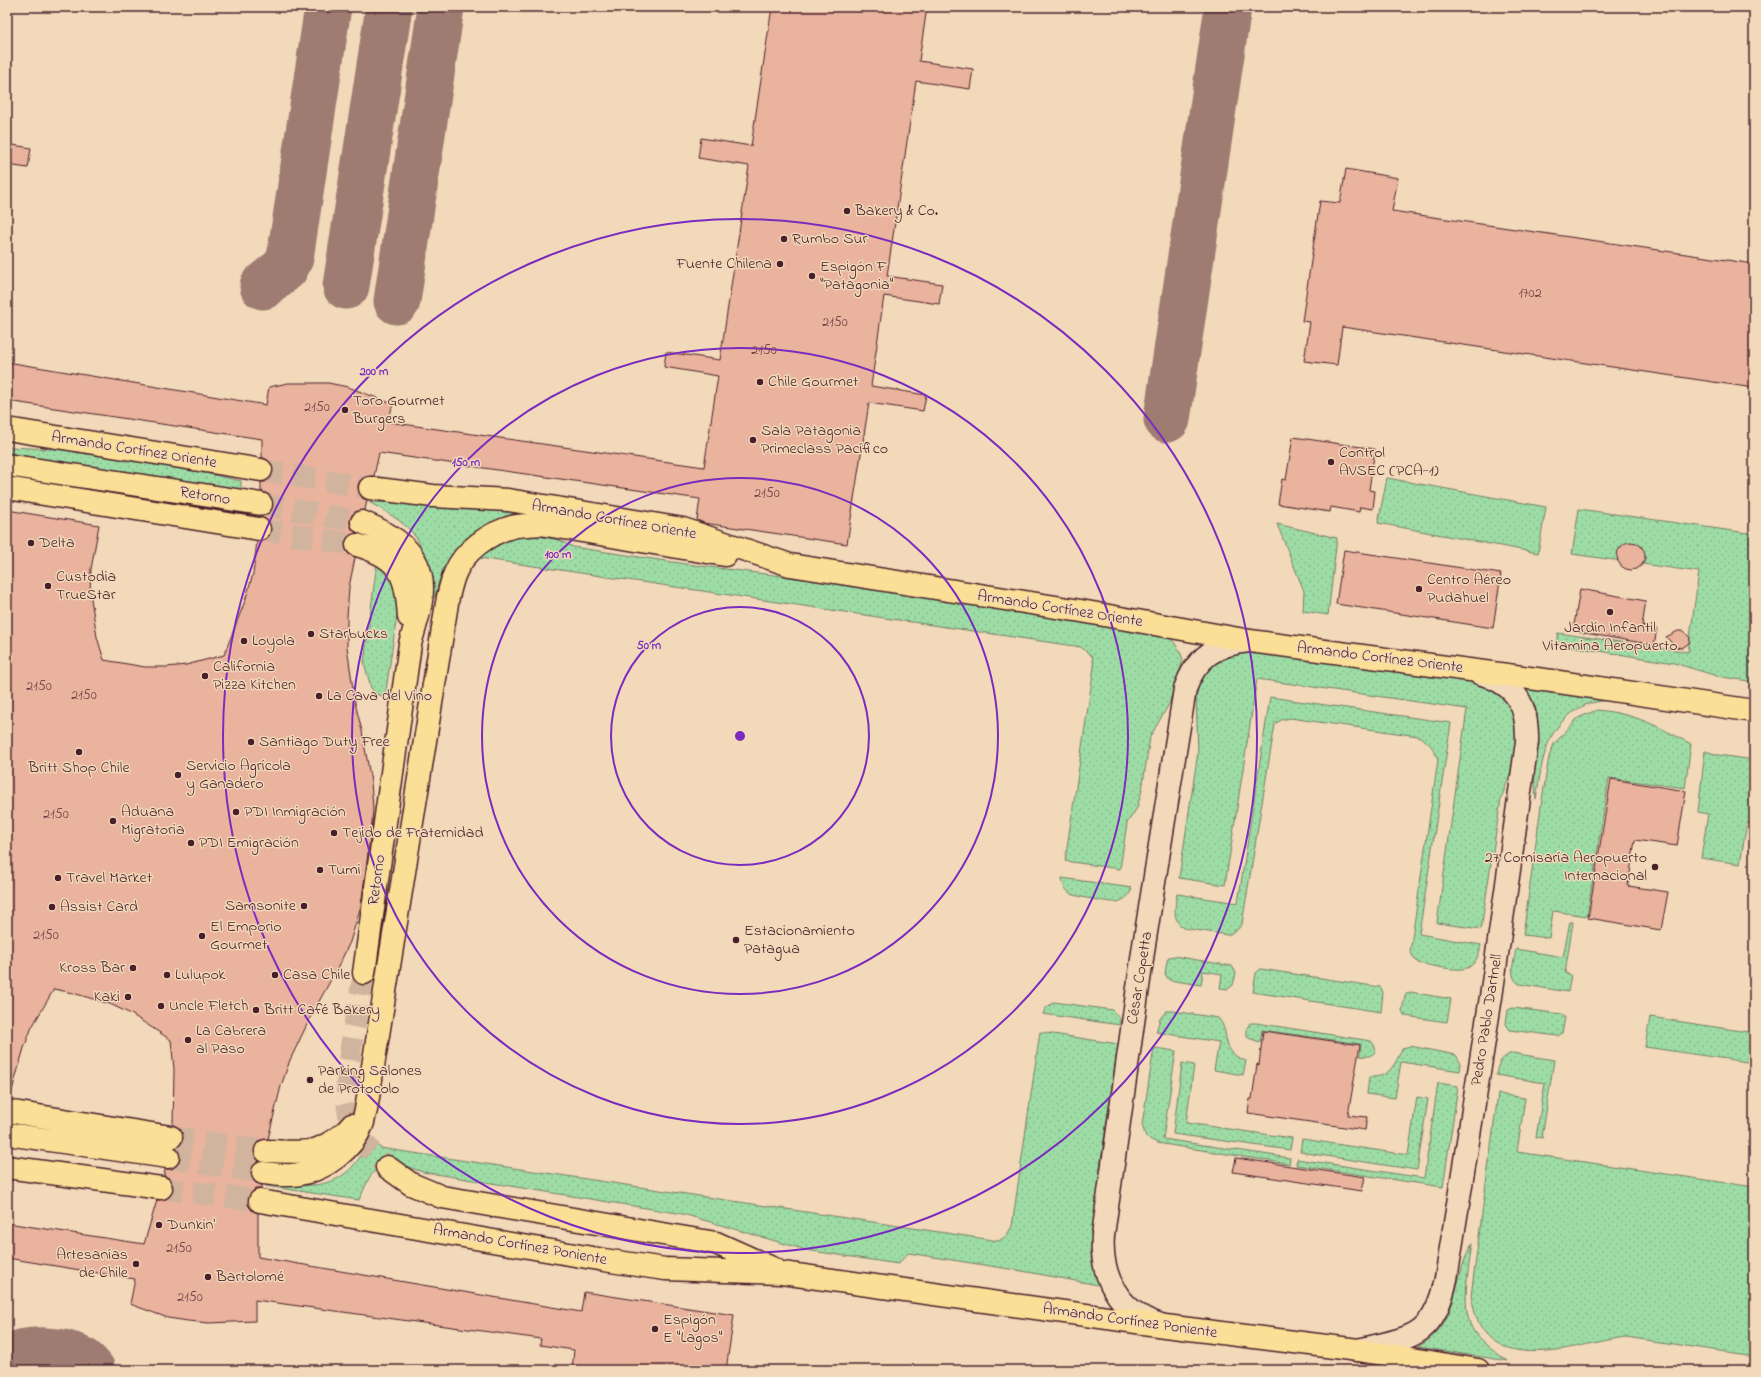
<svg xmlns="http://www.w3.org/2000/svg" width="1761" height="1377" font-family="'Indie Flower',sans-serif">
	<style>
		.grass { fill: url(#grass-dots); stroke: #747e68 }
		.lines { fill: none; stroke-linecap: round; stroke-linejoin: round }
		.taxiway { stroke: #9e7c72; stroke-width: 47 }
		.building { fill: #e9b39d; stroke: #4a1f2b }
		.highway-tunnel { stroke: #d0b49d; stroke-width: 22; stroke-dasharray: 22 11; stroke-linecap: butt }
		.minor-casing { stroke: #4a1f2b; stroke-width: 25 }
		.highway-casing { stroke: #4a1f2b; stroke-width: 25 }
		.minor { stroke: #f1d9b9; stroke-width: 22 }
		.highway { stroke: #fbdf96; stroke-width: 22 }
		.ring { fill: none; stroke: #7b2cbf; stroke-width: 2 }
		.poi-dot { fill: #4a1f2b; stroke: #f1d9b9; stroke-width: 1.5 }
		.labels { text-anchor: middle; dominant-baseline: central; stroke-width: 3; stroke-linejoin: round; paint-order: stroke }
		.number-label { font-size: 14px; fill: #724448 }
		.poi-label { font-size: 16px; fill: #4a1f2b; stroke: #f1d9b9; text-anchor: start }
		.street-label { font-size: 16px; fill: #4a1f2b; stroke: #f1d9b9 }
		.centre { fill: #7b2cbf; stroke: #f1d9b9; stroke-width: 2 }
		.ring-label { font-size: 12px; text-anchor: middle; font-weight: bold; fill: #7b2cbf; stroke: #f1d9b9; stroke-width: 3; stroke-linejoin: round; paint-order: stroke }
	</style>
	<defs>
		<pattern id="grass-dots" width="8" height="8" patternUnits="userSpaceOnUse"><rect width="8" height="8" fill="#9ddda5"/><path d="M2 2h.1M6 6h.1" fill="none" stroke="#89bd8e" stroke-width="1.8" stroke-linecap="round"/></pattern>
	</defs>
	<rect width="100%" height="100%" fill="#f1d9b9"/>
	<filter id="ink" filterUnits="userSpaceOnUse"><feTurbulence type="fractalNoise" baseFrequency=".025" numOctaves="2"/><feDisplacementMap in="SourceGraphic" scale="8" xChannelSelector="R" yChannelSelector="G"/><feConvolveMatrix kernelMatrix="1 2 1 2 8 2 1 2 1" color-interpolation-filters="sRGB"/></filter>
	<g filter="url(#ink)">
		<!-- grass -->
		<path class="grass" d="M7 447 54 449 109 454 151 461 241 481V491L7 454Z
			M1387 478 1546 507 1538 553 1378 523Z
			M369 502 440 504 515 513C471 527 444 550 435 597H430C426 540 419 530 369 502Z
			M1579 509 1754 534V682L1717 676 1674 663 1556 644 1558 633 1688 652 1699 572 1572 554Z
			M1277 524 1337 538 1328 615 1303 611 1304 591Z
			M522 533 559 540 573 547 686 564 853 585 1166 634C1174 641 1180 649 1183 660L1169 704 1150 737 1142 790 1137 808 1127 823 1120 869 1065 861 1094 667 1092 656 1081 647 479 558 468 570 473 554Z
			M377 563 393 577 399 602 385 697 376 694 371 688 364 662Z
			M1243 647 1493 685 1519 716 1515 760 1501 799 1481 929 1437 923 1467 709 1257 679 1225 885 1179 878 1198 752 1196 696 1201 680 1212 660Z
			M1517 680 1609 700C1602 701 1592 702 1585 705 1544 726 1543 758 1536 799 1535 787 1534 774 1535 761 1538 724 1545 710 1517 680Z
			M1270 697 1451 723 1419 934 1481 945C1479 954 1477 962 1469 967 1461 973 1429 965 1418 963L1410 952 1438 760C1434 748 1429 742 1418 736L1290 718 1281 720 1275 724 1242 924 1238 929 1228 935 1183 928C1172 919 1175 907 1177 894L1238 903Z
			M1597 710C1637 714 1657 726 1691 744L1685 788 1609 778 1587 916 1553 911 1549 938 1523 935 1541 806 1549 757 1554 744 1578 718Z
			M1705 751 1718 755 1754 760V824L1747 823 1740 864 1701 858 1708 814 1698 812Z
			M1062 878 1132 888C1130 895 1125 900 1117 902 1112 903 1079 897 1074 895 1067 893 1062 885 1062 878Z
			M1570 922H1573L1565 973 1571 975 1568 992 1519 984C1508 976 1514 962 1516 949L1563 957Z
			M1174 956 1232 966 1236 973 1233 985 1228 989 1220 988 1222 974 1203 971 1201 985 1169 980 1165 974 1167 961 1169 957Z
			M1261 969 1380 987 1383 992 1381 1012 1253 992 1256 973Z
			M1410 992 1451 999 1447 1022 1405 1016 1402 1011 1405 995Z
			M1054 1002 1112 1010 1120 1019V1025L1043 1014 1045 1009Z
			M1513 1008 1562 1014 1565 1018 1562 1033 1558 1036 1510 1030 1506 1024 1508 1010Z
			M1166 1011H1173L1218 1018C1232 1033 1218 1051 1246 1061L1243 1075 1214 1070 1219 1042 1156 1032 1160 1019Z
			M1650 1017 1754 1033V1063L1645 1047Z
			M1250 1023H1256L1371 1041C1381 1052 1372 1058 1360 1056L1361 1044 1262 1030 1260 1042 1251 1039 1247 1037V1028Z
			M1040 1032 1118 1044 1100 1167 1101 1276 1098 1285 1022 1271 908 1253 898 1264 806 1250 683 1214 423 1172 402 1165 388 1155 369 1178 359 1200 266 1186 268 1183C319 1188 347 1190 371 1137L380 1148 999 1241 1007 1235 1012 1226Z
			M1410 1046 1456 1055 1461 1064 1460 1071 1401 1062 1395 1098 1367 1094 1369 1077C1391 1078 1394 1064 1403 1048Z
			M1154 1048 1176 1051 1163 1139 1290 1158 1289 1164 1157 1143 1146 1137 1142 1125Z
			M1512 1053 1554 1060 1542 1138 1536 1137 1545 1083 1496 1075C1498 1064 1500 1058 1512 1053Z
			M1182 1063 1194 1065 1186 1123 1292 1138 1290 1150 1173 1134Z
			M1438 1083 1458 1086 1443 1187 1296 1165 1297 1159 1424 1178Z
			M1498 1094 1525 1098 1517 1152 1754 1187V1356L1626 1337C1582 1342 1501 1376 1477 1319 1474 1312 1473 1303 1471 1296Z
			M1417 1097 1428 1099 1417 1170 1300 1152 1302 1139 1408 1155Z
			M1472 1243C1469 1268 1459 1312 1475 1333 1484 1345 1496 1353 1508 1361L1418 1347C1452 1326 1450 1307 1461 1272 1463 1262 1468 1252 1472 1243Z"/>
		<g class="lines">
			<!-- taxiway -->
			<path class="taxiway" d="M263 286 285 268 290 258 328 7
				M346 286 389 7
				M397 301 441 7
				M1167 419 1228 7
				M7 1358C28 1348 63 1348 83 1361 86 1363 89 1367 92 1370"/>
		</g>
		<!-- building -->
		<path class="building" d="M772 7H927L919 61 973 69 970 89 916 81 887 276 942 284 939 304 884 296 871 386 926 395 923 411 869 403 847 544 704 523 697 520 700 499 379 453 374 476 365 477 360 480 358 486 359 493 362 498 367 500 365 510 355 512 351 517 350 524 352 529 356 533 349 536 345 541V547L348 553 355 558 349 587 347 617V647L355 703 362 731 371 782 373 808 372 823 361 906 350 942 338 967 312 1014 290 1060 281 1086 268 1139 260 1140 255 1145 254 1151 255 1157 259 1161 253 1165 251 1172 252 1178 256 1183 262 1185 261 1189H255L251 1193 248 1199V1205L252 1210 258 1213V1257L581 1312 584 1292 734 1315 726 1370H572L574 1350 540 1345 541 1339 255 1300V1321L209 1323 188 1321 168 1318 130 1304 135 1279 7 1258V1223L144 1244 157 1200 166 1199 171 1195 173 1190 172 1183 169 1178 164 1176 165 1169H172L178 1164 180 1158V1153L176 1148 181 1145 183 1139V1133L179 1128 173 1125 174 1069 171 1040 131 1014 110 1004 73 993 54 989 32 1027 24 1048 11 1094 7 1093V510L99 525 91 569 90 592 97 637 104 660 145 667H167L186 665 224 655 245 601 253 574 257 541H263L268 537 271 531V525L267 520 260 516 266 515 270 512 273 506 272 499 269 495 261 491V482H266L270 478 273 472 272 465 269 461 262 457V439L7 401V362L266 405 269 387 288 383H328L348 387 393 404 388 422 704 467 718 376 664 367 666 352 720 360 749 166 698 158 701 138 751 146Z
			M7 144 31 148 28 168 7 165Z
			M1346 169 1398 178 1392 211 1754 264V388L1342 327 1337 365 1304 361 1310 322 1302 321 1320 201 1340 203Z
			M1293 437 1375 449 1369 490 1375 491 1373 509 1360 507 1359 512 1331 507 1330 512 1278 504 1282 479 1286 480Z
			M1617 556a14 14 0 1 1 28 0a14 14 0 1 1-28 0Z
			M1344 550 1501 574 1493 628 1336 604Z
			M1580 589 1646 601 1642 626 1657 629 1654 645 1573 631Z
			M1678 631H1684L1690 638 1689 643 1682 648 1676 647 1666 637Z
			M1611 779 1686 791 1677 846 1635 840 1628 886 1668 892 1661 930 1588 918Z
			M1263 1031 1360 1045 1348 1115 1367 1117 1365 1130 1248 1113 1250 1099H1252L1257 1064 1259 1065Z
			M1236 1158 1365 1177 1362 1191 1233 1172Z"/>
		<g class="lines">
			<!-- highway-tunnel -->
			<path class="highway-tunnel" d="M261 470 370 488
				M261 504 362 522
				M259 529 357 545
				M364 973C358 1011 340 1084 350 1119 356 1138 373 1153 387 1167
				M171 1137 266 1151
				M168 1157 263 1173
				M161 1188 260 1201"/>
			<!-- minor casing -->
			<g class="minor-casing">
				<path id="minor" d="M1158 1324C1118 1311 1100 1276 1103 1235L1144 945 1185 689C1196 657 1216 644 1249 641
					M1358 1350C1411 1337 1433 1339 1446 1279L1491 997 1527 742C1528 704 1516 684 1479 673"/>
			</g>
			<!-- highway casing -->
			<g class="highway-casing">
				<path id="highway" d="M7 429 261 470
					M7 465 261 504
					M7 488 259 529
					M370 488 433 496 508 500 683 529 790 565 1081 611 1250 641 1552 681 1754 711
					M362 522C391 534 422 551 422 588 422 607 415 626 410 644L364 973
					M357 545C401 558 406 574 409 617
					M7 1111 171 1137
					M7 1134 168 1157
					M266 1151C280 1151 296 1153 310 1151 323 1149 344 1135 352 1125
					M7 1167 161 1188
					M387 1167 411 1184 442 1197 716 1243 774 1269
					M263 1173C275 1174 288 1177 300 1174 325 1170 353 1149 362 1125 364 1121 364 1115 366 1110L448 597C450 589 452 580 455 573 464 551 489 533 512 527 520 525 531 525 540 524L725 555
					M260 1201 604 1260 665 1269 782 1273 1165 1326 1358 1350 1478 1370"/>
			</g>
			<!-- minor -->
			<use href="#minor" class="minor"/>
			<!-- highway -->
			<use href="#highway" class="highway"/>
		</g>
	</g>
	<!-- distance rings -->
	<g class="ring">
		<circle cx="740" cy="736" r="129"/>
		<circle cx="740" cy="736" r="258"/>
		<circle cx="740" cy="736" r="388"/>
		<circle cx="740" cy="736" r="517"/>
	</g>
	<!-- markers -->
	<g class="poi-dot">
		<circle cx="847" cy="211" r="4"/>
		<circle cx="784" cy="239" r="4"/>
		<circle cx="780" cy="264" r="4"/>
		<circle cx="812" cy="276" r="4"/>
		<circle cx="760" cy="382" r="4"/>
		<circle cx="345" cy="410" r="4"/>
		<circle cx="753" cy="440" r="4"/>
		<circle cx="1331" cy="462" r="4"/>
		<circle cx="31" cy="543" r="4"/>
		<circle cx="48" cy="586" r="4"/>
		<circle cx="1419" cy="589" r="4"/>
		<circle cx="1610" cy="612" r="4"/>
		<circle cx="311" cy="634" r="4"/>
		<circle cx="244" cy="641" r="4"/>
		<circle cx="205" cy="676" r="4"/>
		<circle cx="319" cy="696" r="4"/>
		<circle cx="251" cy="742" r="4"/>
		<circle cx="79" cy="752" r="4"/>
		<circle cx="178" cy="775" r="4"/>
		<circle cx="236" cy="812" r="4"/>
		<circle cx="113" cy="821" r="4"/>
		<circle cx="334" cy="833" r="4"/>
		<circle cx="191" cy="843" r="4"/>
		<circle cx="1655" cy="867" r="4"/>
		<circle cx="320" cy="870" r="4"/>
		<circle cx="58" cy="878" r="4"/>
		<circle cx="304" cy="906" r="4"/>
		<circle cx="52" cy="907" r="4"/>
		<circle cx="202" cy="936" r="4"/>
		<circle cx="736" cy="940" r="4"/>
		<circle cx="133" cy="968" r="4"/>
		<circle cx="167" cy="975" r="4"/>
		<circle cx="275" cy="975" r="4"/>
		<circle cx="128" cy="997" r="4"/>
		<circle cx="161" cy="1006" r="4"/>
		<circle cx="256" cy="1010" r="4"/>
		<circle cx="188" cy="1040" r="4"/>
		<circle cx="310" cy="1080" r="4"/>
		<circle cx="159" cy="1225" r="4"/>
		<circle cx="136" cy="1264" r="4"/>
		<circle cx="208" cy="1277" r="4"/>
		<circle cx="655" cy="1329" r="4"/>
	</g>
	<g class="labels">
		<!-- number labels -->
		<g class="number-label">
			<text x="1530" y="293">1702</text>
			<text x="835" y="322">2150</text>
			<text x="764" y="350">2150</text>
			<text x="317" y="407">2150</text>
			<text x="767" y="493">2150</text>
			<text x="39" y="686">2150</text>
			<text x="84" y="695">2150</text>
			<text x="56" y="814">2150</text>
			<text x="46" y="935">2150</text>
			<text x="179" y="1248">2150</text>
			<text x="190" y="1297">2150</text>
		</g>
		<!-- poi labels -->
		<g class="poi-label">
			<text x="855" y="211">Bakery &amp; Co.</text>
			<text x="792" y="239">Rumbo Sur</text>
			<text x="772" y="264" text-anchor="end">Fuente Chilena</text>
			<text x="820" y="267">Espigón F<tspan x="820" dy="18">"Patagonia"</tspan></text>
			<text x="768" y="382">Chile Gourmet</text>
			<text x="353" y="401">Toro Gourmet<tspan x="353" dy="18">Burgers</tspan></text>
			<text x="761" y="431">Sala Patagonia<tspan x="761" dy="18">Primeclass Pacífico</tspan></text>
			<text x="1339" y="453">Control<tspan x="1339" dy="18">AVSEC (PCA-1)</tspan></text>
			<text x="39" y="543">Delta</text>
			<text x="56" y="577">Custodia<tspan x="56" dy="18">TrueStar</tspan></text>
			<text x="1427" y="580">Centro Aéreo<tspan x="1427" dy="18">Pudahuel</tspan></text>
			<text x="1610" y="628" text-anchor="middle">Jardín Infantil<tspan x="1610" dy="18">Vitamina Aeropuerto</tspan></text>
			<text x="319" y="634">Starbucks</text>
			<text x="252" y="641">Loyola</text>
			<text x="213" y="667">California<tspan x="213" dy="18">Pizza Kitchen</tspan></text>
			<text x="327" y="696">La Cava del Vino</text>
			<text x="259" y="742">Santiago Duty Free</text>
			<text x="186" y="766">Servicio Agrícola<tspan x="186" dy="18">y Ganadero</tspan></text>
			<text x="79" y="768" text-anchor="middle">Britt Shop Chile</text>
			<text x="121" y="812">Aduana<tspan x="121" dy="18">Migratoria</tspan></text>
			<text x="244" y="812">PDI Inmigración</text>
			<text x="342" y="833">Tejido de Fraternidad</text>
			<text x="199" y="843">PDI Emigración</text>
			<text x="1647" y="858" text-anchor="end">27 Comisaría Aeropuerto<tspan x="1647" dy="18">Internacional</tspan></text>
			<text x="328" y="870">Tumi</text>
			<text x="66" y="878">Travel Market</text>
			<text x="296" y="906" text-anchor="end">Samsonite</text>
			<text x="60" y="907">Assist Card</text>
			<text x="210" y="927">El Emporio<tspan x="210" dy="18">Gourmet</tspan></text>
			<text x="744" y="931">Estacionamiento<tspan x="744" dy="18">Patagua</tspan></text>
			<text x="125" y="968" text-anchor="end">Kross Bar</text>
			<text x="175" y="975">Lulupok</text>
			<text x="283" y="975">Casa Chile</text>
			<text x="120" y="997" text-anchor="end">Kaki</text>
			<text x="169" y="1006">Uncle Fletch</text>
			<text x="264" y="1010">Britt Café Bakery</text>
			<text x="196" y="1031">La Cabrera<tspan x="196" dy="18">al Paso</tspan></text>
			<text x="318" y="1071">Parking Salones<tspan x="318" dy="18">de Protocolo</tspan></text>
			<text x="167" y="1225">Dunkin'</text>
			<text x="128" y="1255" text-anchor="end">Artesanías<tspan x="128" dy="18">de Chile</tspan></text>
			<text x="216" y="1277">Bartolomé</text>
			<text x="663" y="1320">Espigón<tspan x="663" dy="18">E "Lagos"</tspan></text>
		</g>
		<!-- street labels -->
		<g class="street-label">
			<text transform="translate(134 450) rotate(9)">Armando Cortínez Oriente</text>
			<text transform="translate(205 496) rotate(9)">Retorno</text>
			<text transform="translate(614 520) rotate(10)">Armando Cortínez Oriente</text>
			<text transform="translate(1060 609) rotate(9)">Armando Cortínez Oriente</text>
			<text transform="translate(1380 658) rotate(7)">Armando Cortínez Oriente</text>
			<text transform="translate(377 880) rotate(-82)">Retorno</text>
			<text transform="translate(1140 978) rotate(-81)">César Copetta</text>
			<text transform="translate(1487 1020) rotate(-81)">Pedro Pablo Dartnell</text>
			<text transform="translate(520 1245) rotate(10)">Armando Cortínez Poniente</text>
			<text transform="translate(1130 1321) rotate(8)">Armando Cortínez Poniente</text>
		</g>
	</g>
	<circle cx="740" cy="736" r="6" class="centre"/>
	<g class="ring-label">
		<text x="374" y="375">200 m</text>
		<text x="466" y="466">150 m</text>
		<text x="558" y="558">100 m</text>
		<text x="649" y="649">50 m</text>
	</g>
	<!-- margin -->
	<rect width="1761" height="1377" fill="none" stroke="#f1d9b9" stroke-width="24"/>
	<rect x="12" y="12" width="1737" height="1353" fill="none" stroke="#4a1f2b" stroke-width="1.5" filter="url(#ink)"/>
</svg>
